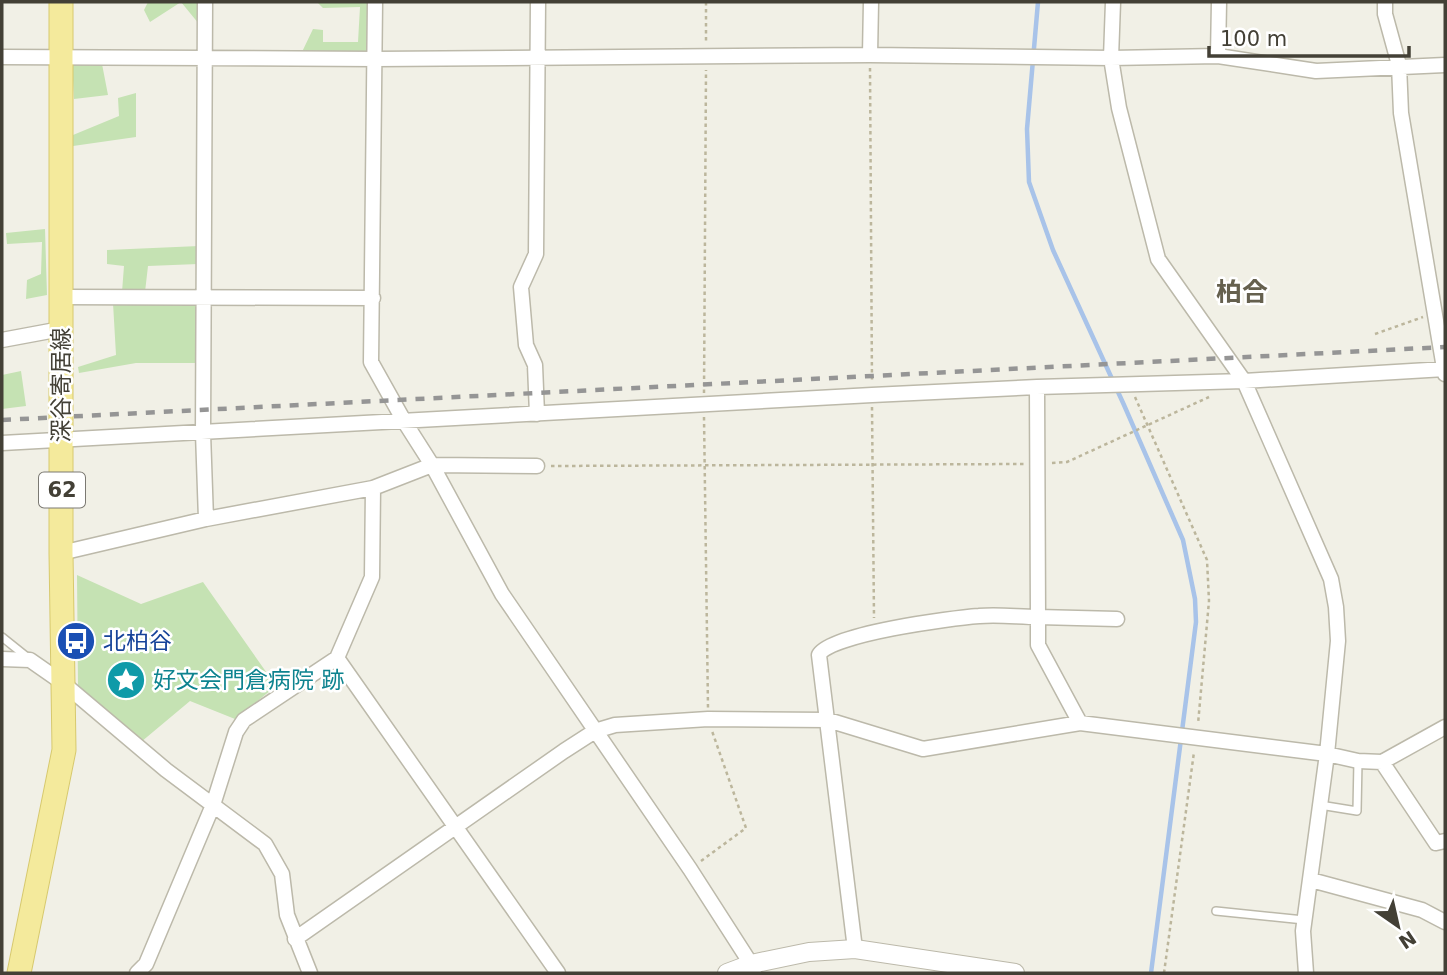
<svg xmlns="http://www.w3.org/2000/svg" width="1447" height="975" font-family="'DejaVu Sans','Noto Sans JP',sans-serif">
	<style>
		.green { fill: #c5e2b3 }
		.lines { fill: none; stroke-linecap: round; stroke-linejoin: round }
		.stream { stroke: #a8c3e9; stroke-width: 4.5 }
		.service-casing { stroke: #bcb9aa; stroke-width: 10 }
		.minor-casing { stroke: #bcb9aa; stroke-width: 17 }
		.tertiary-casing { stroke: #bcb9aa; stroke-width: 20 }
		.primary-casing { stroke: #d7c96e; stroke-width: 25 }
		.path { stroke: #bcb69c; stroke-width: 2.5; stroke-dasharray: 3.5 3.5; stroke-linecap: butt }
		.service { stroke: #fff; stroke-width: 7 }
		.minor { stroke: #fff; stroke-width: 14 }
		.tertiary { stroke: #fff; stroke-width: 18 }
		.primary { stroke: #f4ea9c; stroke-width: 23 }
		.rail { stroke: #959595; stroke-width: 4.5; stroke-dasharray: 9 9; stroke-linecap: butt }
		.labels { text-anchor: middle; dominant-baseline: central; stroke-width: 5; stroke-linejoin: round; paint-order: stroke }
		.shield { fill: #fff; stroke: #7b7972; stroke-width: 2 }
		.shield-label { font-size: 21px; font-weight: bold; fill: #434036 }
		.street-label { font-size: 23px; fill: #434036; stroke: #fff }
		.transit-label { font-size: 23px; fill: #164399; stroke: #fff; text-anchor: start }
		.culture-label { font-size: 23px; fill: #0d838f; stroke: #fff; text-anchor: start }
		.quarter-label { font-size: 26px; font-weight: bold; fill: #65604e; stroke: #fff }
	</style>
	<rect width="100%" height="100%" fill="#f1f0e6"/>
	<!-- green -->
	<path class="green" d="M148 2H199V24L181 2 150 22 144 10Z
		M317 2H371L372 54H301L313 29 323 30V42H358L360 7 323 8Z
		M72 62 102 64 108 95 74 99Z
		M136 93V137L73 146V135L119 116 118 98Z
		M45 229 47 295 26 299 27 280 41 274 42 242 7 244 6 233Z
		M199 246 198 264 148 266 145 292H122L124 266 107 264V250Z
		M113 303 199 306V363H136L79 373 78 367 116 355Z
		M21 371 26 406 2 409V375Z
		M77 575 141 604 203 582 276 686 235 719 190 701 141 742 78 686Z"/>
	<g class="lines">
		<!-- stream -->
		<path class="stream" d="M1038 2 1027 129 1029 182 1053 250 1124 405 1183 540 1195 599 1196 622 1151 973"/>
		<!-- service casing -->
		<g class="service-casing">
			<path id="service" d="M2 637 27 657
				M1320 805 1357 811 1358 761
				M1216 911 1304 920"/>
		</g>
		<!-- minor casing -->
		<g class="minor-casing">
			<path id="minor" d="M205 2 203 433 206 519
				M375 2 371 362 404 421 432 465 502 594 690 869 751 964 754 973
				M1113 2 1111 58 1119 108 1158 259 1244 381 1331 579 1336 607 1338 641 1327 754 1303 931 1306 973
				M1385 2V14L1399 65 1401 113 1445 374
				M870 55 871 2
				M1218 56 1219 2
				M2 57 376 59 870 55 1111 58 1218 56 1316 71 1445 65
				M61 297 373 298
				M2 340 61 329
				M1037 387 1038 617 1117 619
				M537 414 535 365 526 345 521 287 536 254 538 2
				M2 443 872 395 1037 387 1244 381 1445 369
				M61 553 206 519 373 488 432 465 537 466
				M337 658 558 973
				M2 659 30 660 63 683 166 770 265 844 282 874 287 915 310 973
				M1382 762 1436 843 1445 841
				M1311 880 1422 910 1445 922
				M295 939 564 751 595 731 615 725 708 719 828 720 923 749 1080 723
				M855 949 819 655C829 634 952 618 979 616 998 614 1019 617 1038 617V645L1080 723 1327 754 1358 761 1382 762 1445 727
				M137 973 146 964 213 805 236 732 244 720 337 658 372 577 373 488"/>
		</g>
		<!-- tertiary casing -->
		<g class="tertiary-casing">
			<path id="tertiary" d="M727 973 751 964 809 952 855 949 1015 973"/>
		</g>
		<!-- primary casing -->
		<g class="primary-casing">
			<path id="primary" d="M19 973 64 750 61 553V2"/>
		</g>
		<!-- path -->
		<path class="path" d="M706 2V43
			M870 68 872 383
			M1375 334 1423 317
			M704 393 706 70
			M1135 397 1207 560 1209 601 1198 724
			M872 407 874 618
			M704 417 708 708
			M1052 463 1067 462 1209 397
			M551 466 1024 464
			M701 861 746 828 712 731
			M1164 973 1194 752"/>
		<!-- service -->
		<use href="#service" class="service"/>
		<!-- minor -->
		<use href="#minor" class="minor"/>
		<!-- tertiary -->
		<use href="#tertiary" class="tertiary"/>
		<!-- primary -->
		<use href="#primary" class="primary"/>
		<!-- rail -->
		<path class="rail" d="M2 420 1445 347"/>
	</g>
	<!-- icons -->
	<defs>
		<g id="bus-disc" transform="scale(2.0125)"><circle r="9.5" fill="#1a4fb4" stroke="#fff"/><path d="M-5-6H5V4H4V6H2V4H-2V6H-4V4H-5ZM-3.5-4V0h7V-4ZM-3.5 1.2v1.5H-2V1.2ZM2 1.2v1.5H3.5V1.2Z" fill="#fff"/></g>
		<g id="sight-disc" transform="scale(2.0125)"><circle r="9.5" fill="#0f9aa8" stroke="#fff"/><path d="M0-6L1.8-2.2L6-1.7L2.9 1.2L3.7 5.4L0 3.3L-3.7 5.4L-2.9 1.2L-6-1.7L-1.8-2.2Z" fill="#fff"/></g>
	</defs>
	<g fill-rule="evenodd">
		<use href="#bus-disc" x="76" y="641"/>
		<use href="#sight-disc" x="126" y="680"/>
	</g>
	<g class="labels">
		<!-- shield labels -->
		<rect class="shield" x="39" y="472.5" width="46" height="35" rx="5"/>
		<g class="shield-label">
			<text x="62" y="490">62</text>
		</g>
		<!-- street labels -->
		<g class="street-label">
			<text transform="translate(61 385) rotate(-90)">深谷寄居線</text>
		</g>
		<!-- transit labels -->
		<g class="transit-label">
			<text x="103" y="641">北柏谷</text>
		</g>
		<!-- culture labels -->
		<g class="culture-label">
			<text x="153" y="680">好文会門倉病院 跡</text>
		</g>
		<!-- quarter labels -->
		<g class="quarter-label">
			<text x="1242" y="292">柏合</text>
		</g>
	</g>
	<!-- border -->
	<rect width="1447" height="975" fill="none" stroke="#434036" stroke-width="7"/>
	<!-- north arrow -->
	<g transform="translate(1398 926) rotate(146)" stroke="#ffffff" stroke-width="5" paint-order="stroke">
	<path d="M0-5L12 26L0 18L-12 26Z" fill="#434036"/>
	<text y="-10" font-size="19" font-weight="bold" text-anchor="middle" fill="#434036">N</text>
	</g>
	<!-- scale -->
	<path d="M1209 46v10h200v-10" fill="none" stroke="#434036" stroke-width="3.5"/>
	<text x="1220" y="46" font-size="21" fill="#434036" stroke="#ffffff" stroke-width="5" paint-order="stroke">100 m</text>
</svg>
